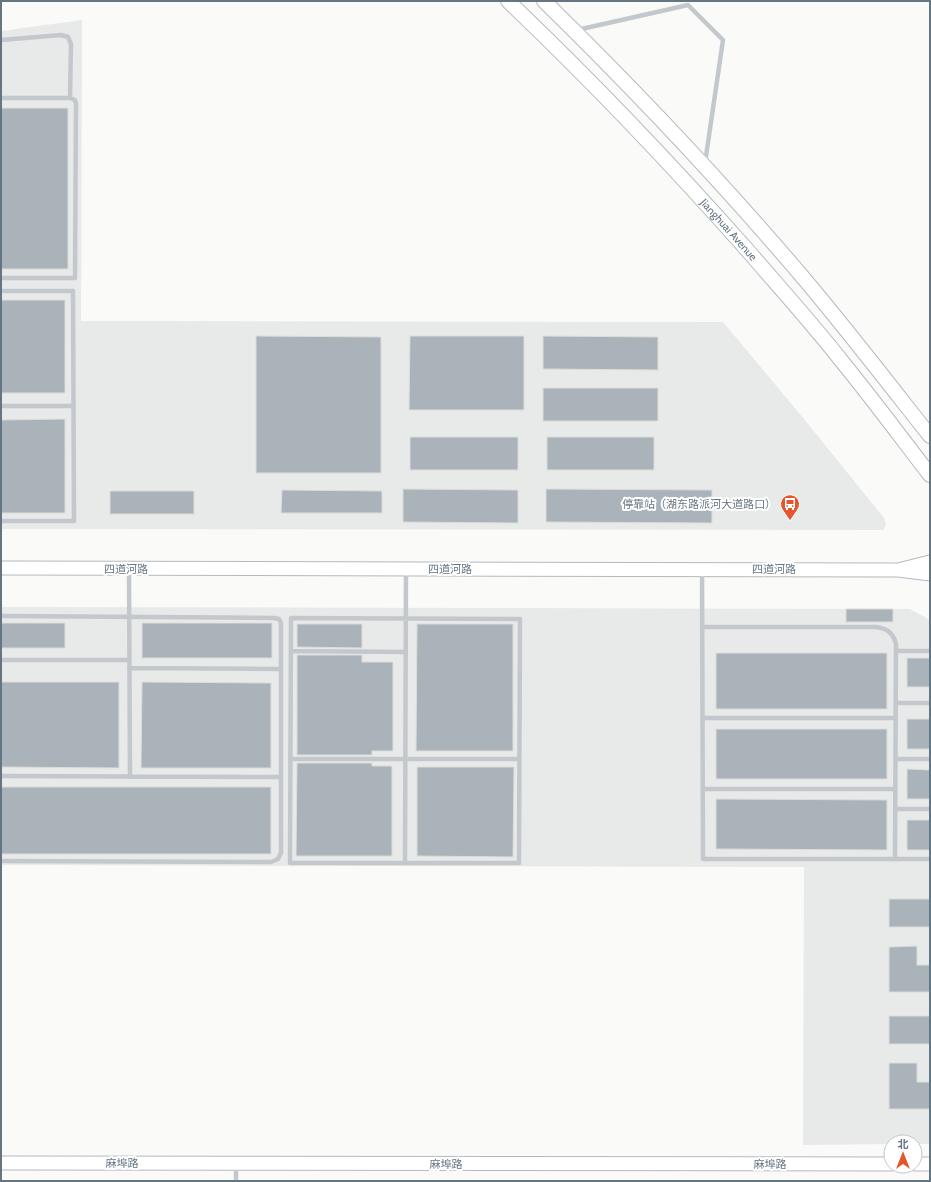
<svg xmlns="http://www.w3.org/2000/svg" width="931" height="1182" font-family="Cabin,'Noto Sans SC',sans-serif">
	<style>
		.built { fill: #e8e9e9 }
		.building { fill: #aab3b9; stroke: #dcdcda }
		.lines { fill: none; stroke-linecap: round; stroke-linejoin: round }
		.secondary-casing { stroke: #b3babf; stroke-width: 15 }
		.primary-casing { stroke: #b5babe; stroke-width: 16 }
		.lane { stroke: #c3c8cc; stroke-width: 4.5 }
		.secondary { stroke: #fff; stroke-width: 13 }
		.primary { stroke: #fff; stroke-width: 14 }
		.labels { text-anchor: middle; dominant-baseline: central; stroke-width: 4; stroke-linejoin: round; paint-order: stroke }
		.street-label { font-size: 11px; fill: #657683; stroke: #fff }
		.poi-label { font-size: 11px; fill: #657683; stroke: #fff; text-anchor: end }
	</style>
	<rect width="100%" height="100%" fill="#fafaf8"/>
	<!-- built -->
	<path class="built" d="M82 20 81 321 723 322 804 419 884 518 886 525 885 527 883 530 1 529V31Z
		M1 607 910 609 930 620V1144H915V1142H891V1144L803 1145 804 867 1 865Z"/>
	<!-- building -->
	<path class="building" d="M1 108H68V269H1Z
		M1 300H65V393H1Z
		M256 336 381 337V473H256Z
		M410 336H524V410H409Z
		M543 336 658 337V370L543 369Z
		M543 388H658V421H543Z
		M65 419V513H1V420Z
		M410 437H518V470H410Z
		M547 437H654V470H547Z
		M403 489 518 490V523L403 522Z
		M546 489 712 490V523L546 522Z
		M282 490 382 491V513H281Z
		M110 491H194V514H110Z
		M846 609H893V622H846Z
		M1 623H65V648H1Z
		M142 623H272V658H142Z
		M297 624H362V648L297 647Z
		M417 624H513V751H416Z
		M716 653H887V709H716Z
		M297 655H362V662H393V751H372V755H297Z
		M907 658H930V687H907Z
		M1 682H119V768L1 767Z
		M142 682 271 683V768H141Z
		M907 719H930V749H907Z
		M716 729H887V779H716Z
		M297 763H372V766H392V856H296Z
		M417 767H514L513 857 417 856Z
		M907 769 930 770V799H907Z
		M1 787H271V854H1Z
		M716 799 887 800V850L716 849Z
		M907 820H930V850H907Z
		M889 899H930V927H889Z
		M917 946V965H930V992H889V947Z
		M889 1016H930V1044H889Z
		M889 1063H917V1082H930V1109H889Z"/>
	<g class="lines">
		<!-- secondary casing -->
		<g class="secondary-casing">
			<path id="secondary" d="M930 562 898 570 930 574
				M1 568 898 570
				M1 1163 891 1164
				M915 1164H930"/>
		</g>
		<!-- primary casing -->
		<g class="primary-casing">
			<g id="primary">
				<path id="s1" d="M508 1C592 81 672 165 749 252 779 287 811 322 840 359 871 397 900 436 930 475"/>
				<path d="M544 1C635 90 723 183 806 281 848 331 889 384 930 436"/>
			</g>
		</g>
		<!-- lane -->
		<path class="lane" d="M577 30 688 5 723 40 705 163
			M1 40 61 35 68 37 71 44 70 98
			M1 98H70L75 100 76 104 75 278H1
			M1 291H73L74 521H1
			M1 406H73
			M129 570 130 777
			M702 571 703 859H930
			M1 616 274 618 279 619 281 623V853L278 859 271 862 1 861
			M291 618 520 619 519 863H290Z
			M703 627H875C886 628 893 632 896 644L895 859
			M291 651 406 652
			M896 651H930
			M1 660H129
			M129 668 281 669
			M896 703H930
			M703 718H896
			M290 759H519
			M896 759H930
			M1 776 281 777
			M703 789H895
			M895 809H930
			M405 863 406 571
			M236 1181V1165"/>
		<!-- secondary -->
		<use href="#secondary" class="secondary"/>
		<!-- primary -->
		<use href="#primary" class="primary"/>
	</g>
	<!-- icons -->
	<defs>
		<g id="bus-pin" transform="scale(1)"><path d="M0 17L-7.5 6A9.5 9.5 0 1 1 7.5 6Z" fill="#e4572e" stroke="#fff"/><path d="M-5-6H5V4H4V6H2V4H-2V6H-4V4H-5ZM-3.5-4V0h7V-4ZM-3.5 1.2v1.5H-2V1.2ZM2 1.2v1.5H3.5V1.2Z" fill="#fff"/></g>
	</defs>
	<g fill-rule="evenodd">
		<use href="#bus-pin" x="790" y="504"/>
	</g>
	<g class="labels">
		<!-- street labels -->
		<g class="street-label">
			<text stroke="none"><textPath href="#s1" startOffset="318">Jianghuai Avenue</textPath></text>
			<text x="126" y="569">四道河路</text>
			<text x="450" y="569">四道河路</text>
			<text x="774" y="569">四道河路</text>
			<text x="122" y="1163">麻埠路</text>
			<text x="446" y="1164">麻埠路</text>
			<text x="770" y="1164">麻埠路</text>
		</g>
		<!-- poi labels -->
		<g class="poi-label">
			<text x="776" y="504">停靠站（湖东路派河大道路口）</text>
		</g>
	</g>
	<!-- border -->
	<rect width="931" height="1182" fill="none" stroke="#657683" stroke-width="4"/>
	<!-- north arrow -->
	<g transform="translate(903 1154)"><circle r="19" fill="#ffffff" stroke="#c1c8cd"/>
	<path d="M0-3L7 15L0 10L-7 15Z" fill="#e4572e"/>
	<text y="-6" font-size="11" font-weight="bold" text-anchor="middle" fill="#657683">北</text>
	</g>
</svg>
